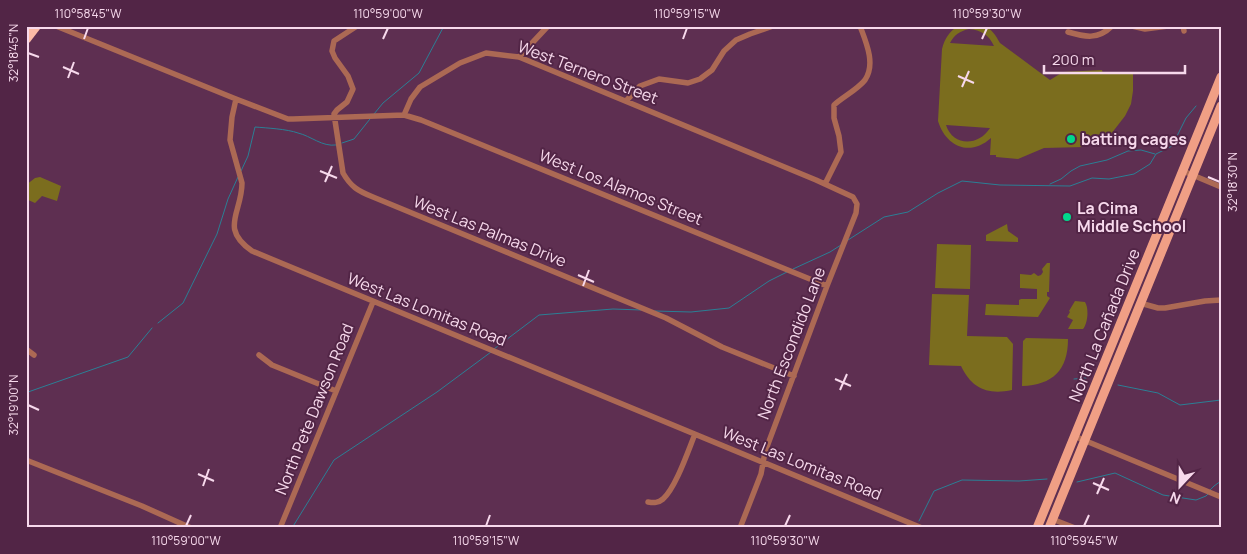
<svg xmlns="http://www.w3.org/2000/svg" width="1247" height="554" font-family="Manrope,sans-serif">
	<style>
		.green { fill: #7b6d1e; fill-rule: evenodd }
		.lines { fill: none; stroke-linecap: round; stroke-linejoin: round }
		.stream { stroke: #2b7f95; stroke-width: 1 }
		.street { stroke: #ac6954; stroke-width: 5.5 }
		.primary { stroke: #f09f85; stroke-width: 9 }
		.highway { stroke: #fcbba6; stroke-width: 10 }
		.ticks { fill: none; stroke: #f7d9ec; stroke-width: 2 }
		.poi-dot { fill: #00d98c; stroke: #522546; stroke-width: 2 }
		.labels { text-anchor: middle; dominant-baseline: central; stroke-width: 4; stroke-linejoin: round; paint-order: stroke }
		.street-label { font-size: 16px; fill: #f7d9ec; stroke: #522546 }
		.poi-label { font-size: 16px; font-weight: bold; fill: #f7d9ec; stroke: #522546; text-anchor: start }
		.neatline { fill: none; stroke: #f7d9ec; stroke-width: 2 }
		.ticks-label { font-size: 12px; text-anchor: middle; fill: #f7d9ec }
	</style>
	<rect width="100%" height="100%" fill="#5e2f51"/>
	<!-- green -->
	<path class="green" d="M958 26H984C992 29 996 36 1000 43L1050 80 1063 72 1102 70 1103 74 1133 73V91L1131 104 1125 116 1111 134 1097 142 1084 147 1044 148 1018 159 996 157V155H990L991 138C970 157 946 147 938 121L942 49C945 38 949 32 958 26ZM969 29C981 30 989 35 994 46L950 43C954 35 960 31 969 29ZM946 125 989 128H990C979 146 953 147 946 125Z
		M40 177 61 186 57 201 42 196 35 203 26 199V185L35 178Z
		M1007 224 1008 231 1018 238V242L986 241V235Z
		M937 244 971 245 970 289 935 288Z
		M1047 263H1050L1049 292H1047V296L1050 298 1038 317 985 315 986 304 1019 305V300L1021 299H1037V289L1020 288V274L1031 275 1034 273 1038 276 1041 275 1043 272 1042 269Z
		M932 294 969 295 967 336 1007 337 1013 344 1012 390C988 395 972 389 961 366L929 365Z
		M1075 301 1085 302C1089 308 1088 323 1083 329H1068L1073 320 1067 317 1070 312 1069 311Z
		M1026 338 1068 339C1068 370 1053 385 1022 386L1023 341Z"/>
	<g class="lines">
		<!-- stream -->
		<path class="stream" d="M374 114 383 103 419 73 444 26
			M342 143 354 139 370 119
			M241 171 248 156 255 127C267 128 287 129 298 133 311 136 322 147 336 145
			M1050 184 1061 179 1071 171 1080 166 1107 160 1128 151 1141 150 1155 154
			M848 240 884 217 908 212 938 193 962 181 1000 185 1070 186 1092 178 1109 179 1134 174 1150 164 1156 154 1172 146 1186 118 1196 106
			M793 269 830 252 841 245
			M655 311 691 312 729 308 769 281 787 272
			M158 323 183 303 217 234 228 199 238 177
			M494 349 539 315 613 309 641 310
			M1074 379 1086 378
			M1118 385 1158 393 1180 405 1221 400
			M26 395 28 392 128 357 152 328
			M1077 482 1115 473 1163 495 1196 500 1206 496 1208 494
			M1210 490 1214 486 1221 481
			M919 521 934 491 962 480 1019 481 1047 479
			M292 528 334 460 437 392 491 352"/>
		<!-- street -->
		<path class="street" d="M56 26 236 99 288 119H293L404 115 411 99 420 87 460 63 486 53 519 57 816 180 853 197 857 204 856 213 827 286 765 452 761 474 740 528
			M357 26 334 41 332 51 335 58 348 76 353 89 347 102 337 110 334 114 343 173C351 187 358 191 373 197L666 318 722 347 794 376
			M1132 26 1145 29 1168 26
			M1183 26 1184 31
			M1068 32C1085 37 1098 40 1112 26
			M519 57 548 26
			M236 99 232 117 230 140 242 183C242 213 219 228 252 251L922 528
			M626 101 640 86 659 79 688 83 700 79 712 70 724 51 736 40 750 34 773 26
			M404 115 421 120 827 286
			M1183 171 1221 187
			M825 184 841 152 839 136 834 118V105C843 97 858 89 865 80 876 64 866 42 860 26
			M1140 303 1158 308H1165L1205 301 1221 300
			M26 349 34 355
			M259 355 272 365 336 391
			M1074 436 1221 497
			M26 460 142 506 191 528
			M648 502C654 503 658 503 663 499 676 487 688 451 695 434
			M1052 519 1075 528
			M280 528 373 302"/>
		<!-- primary -->
		<path class="primary" d="M1037 528 1221 77
			M1049 528 1221 106"/>
		<!-- highway -->
		<path class="highway" d="M26 39 36 26"/>
	</g>
	<!-- ticks -->
	<path class="ticks" d="M84 39 88 28M383 39 388 28M683 39 687 28M982 39 987 28M28 53 39 57M63 67 79 74M958 76 974 83M68 78 74 62M962 87 969 71M320 171 337 178M1208 177 1220 182M325 182 332 166M578 275 594 282M583 286 589 270M835 379 851 386M840 390 847 374M28 405 39 410M198 474 214 481M1093 483 1109 490M203 486 209 469M1097 494 1104 478M186 526 191 515M486 526 490 515M785 526 790 515M1084 526 1089 515"/>
	<!-- markers -->
	<g class="poi-dot">
		<circle cx="1071" cy="139" r="5"/>
		<circle cx="1067" cy="217" r="5"/>
	</g>
	<g class="labels">
		<!-- street labels -->
		<g class="street-label">
			<text transform="translate(588 72) rotate(21)">West Ternero Street</text>
			<text transform="translate(621 187) rotate(22)">West Los Alamos Street</text>
			<text transform="translate(490 231) rotate(22)">West Las Palmas Drive</text>
			<text transform="translate(427 309) rotate(22)">West Las Lomitas Road</text>
			<text transform="translate(1104 325) rotate(-68)">North La Cañada Drive</text>
			<text transform="translate(791 343) rotate(-69)">North Escondido Lane</text>
			<text transform="translate(314 409) rotate(-68)">North Pete Dawson Road</text>
			<text transform="translate(802 463) rotate(22)">West Las Lomitas Road</text>
		</g>
		<!-- poi labels -->
		<g class="poi-label">
			<text x="1081" y="139">batting cages</text>
			<text x="1077" y="208">La Cima<tspan x="1077" dy="18">Middle School</tspan></text>
		</g>
	</g>
	<!-- border -->
	<rect width="1247" height="554" fill="none" stroke="#522546" stroke-width="55"/>
	<!-- north arrow -->
	<g transform="translate(1180 486) rotate(202)" stroke="#522546" stroke-width="4" paint-order="stroke">
	<path d="M0-4L9 19L0 12L-9 19Z" fill="#f7d9ec"/>
	<text y="-8" font-size="14" font-weight="bold" text-anchor="middle" fill="#f7d9ec">N</text>
	</g>
	<!-- scale -->
	<path d="M1044 65v8h141v-8" fill="none" stroke="#f7d9ec" stroke-width="2.5"/>
	<text x="1052" y="65" font-size="15" fill="#f7d9ec" stroke="#522546" stroke-width="4" paint-order="stroke">200 m</text>
	<rect x="28" y="28" width="1192" height="498" class="neatline"/>
	<g class="ticks-label">
		<text x="88" y="18">110°58'45"W</text>
		<text x="388" y="18">110°59'00"W</text>
		<text x="687" y="18">110°59'15"W</text>
		<text x="987" y="18">110°59'30"W</text>
		<text transform="translate(14 53) rotate(-90)" y="4">32°18'45"N</text>
		<text transform="translate(1233 182) rotate(-90)" y="4">32°18'30"N</text>
		<text transform="translate(14 405) rotate(-90)" y="4">32°19'00"N</text>
		<text x="186" y="545">110°59'00"W</text>
		<text x="486" y="545">110°59'15"W</text>
		<text x="785" y="545">110°59'30"W</text>
		<text x="1084" y="545">110°59'45"W</text>
	</g>
</svg>
